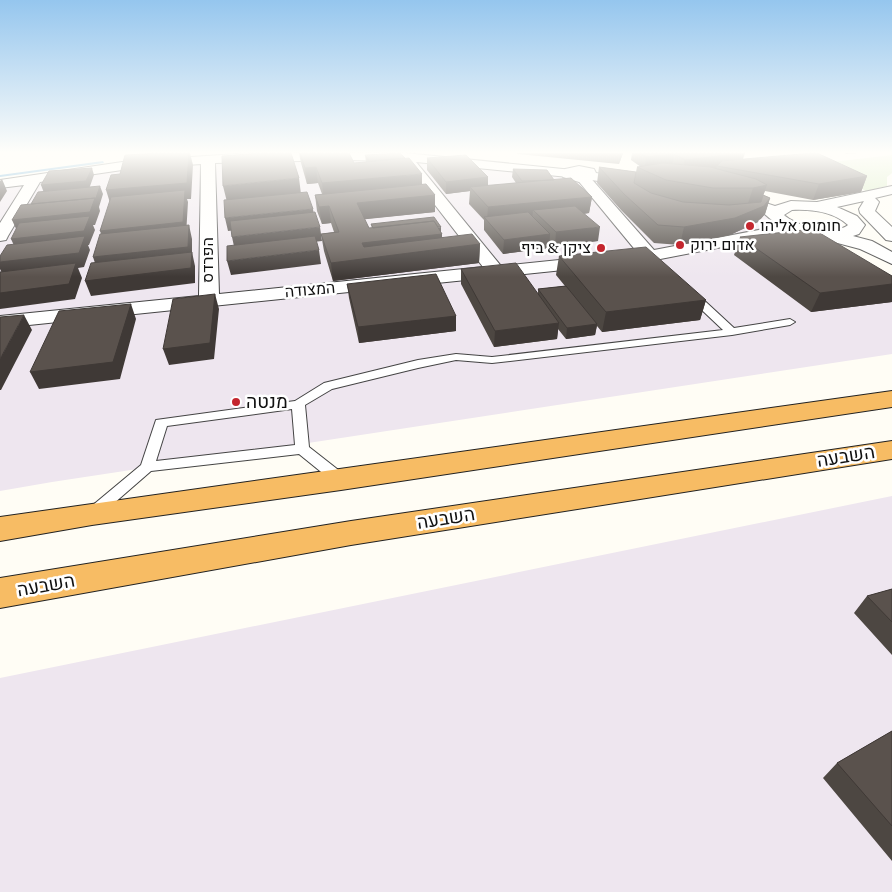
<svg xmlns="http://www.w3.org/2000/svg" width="892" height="892" font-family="Spectral,Heebo,serif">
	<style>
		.industrial { fill: #eee6ef }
		.green { fill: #d5ebbd }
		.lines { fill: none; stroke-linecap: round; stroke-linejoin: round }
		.stream { fill: #3f96cf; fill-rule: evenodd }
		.service-casing { stroke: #444; stroke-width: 2 }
		.minor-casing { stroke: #444; stroke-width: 2 }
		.tertiary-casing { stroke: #444; stroke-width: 2 }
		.trunk-casing { stroke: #222; stroke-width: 2 }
		.service { fill: #fff; fill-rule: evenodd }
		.minor { fill: #fff; fill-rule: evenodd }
		.tertiary { fill: #fff; fill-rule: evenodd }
		.trunk { fill: #f7bc64; fill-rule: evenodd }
		.wall { fill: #4d4742 }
		.shaded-wall { fill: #3f3936 }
		.building { fill: #5a524d; stroke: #3f3936 }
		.poi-dot { fill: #c4262e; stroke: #fff; stroke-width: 2 }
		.labels { text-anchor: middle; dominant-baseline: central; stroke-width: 5; stroke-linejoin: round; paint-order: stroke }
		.far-poi-label { font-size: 16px; fill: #111; stroke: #fff; text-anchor: start }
		.far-street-label { font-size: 16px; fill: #111; stroke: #fff }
		.poi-label { font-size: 19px; fill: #111; stroke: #fff; text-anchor: start }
		.street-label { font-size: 19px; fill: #111; stroke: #fff }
	</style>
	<rect width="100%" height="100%" fill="#fffdf5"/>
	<!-- industrial -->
	<path class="industrial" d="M349 153 418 154 748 194 892 281V354L52 482 0 491V179L116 164Z
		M892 496V892H0V678Z"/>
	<!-- green -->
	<path class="green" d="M892 155V173L887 177V186L866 191 815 164Z"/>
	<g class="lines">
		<!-- stream -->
		<path class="stream" d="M103 161 104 163 0 177V175Z"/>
		<!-- service casing -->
		<g class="service-casing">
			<path id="service" d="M690 290 694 291 734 328 790 319 795 322 790 325 732 335 492 363 456 360 418 368 332 389 305 405 309 447 346 476 348 480 346 484H336L299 454 151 471 97 518 92 520 87 518 84 514 87 510 141 465 156 420 295 401 324 383 418 360 456 354 492 357 723 330 686 295V291ZM292 409 295 445 156 461 167 426Z"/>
		</g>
		<!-- minor casing -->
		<g class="minor-casing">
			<path id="minor" d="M252 153H405L573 170 575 173 568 177 416 162 501 266 637 252 576 178 583 174 588 175 654 250 779 226 814 227 816 231 814 235 779 236 650 261 0 328V316L199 296 201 164 129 169 40 182 8 236 6 240 0 241V223L24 185 0 188V180L129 161ZM346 160 401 161 483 267 219 294 215 163Z"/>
		</g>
		<!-- tertiary casing -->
		<g class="tertiary-casing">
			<path id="tertiary" d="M579 166 594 169 596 173 640 179 642 182 640 185 635 186 591 180 579 182 563 177 561 174 565 169Z
				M892 186V194L875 198 879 202 875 211 892 227V241L886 240 860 213 859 209 864 201 837 207 857 216 865 225 859 234 853 236 872 241 892 252V264L860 249 781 228 761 211 727 200 724 197 727 194 732 192 775 206 791 201 817 202ZM792 210C811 209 834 212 848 225 834 236 796 226 784 215Z"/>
		</g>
		<!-- trunk casing -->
		<g class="trunk-casing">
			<path id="trunk" d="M892 391V407L341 490 92 525 0 541V517Z
				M892 441V459L351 545 0 608V578L351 521Z"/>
		</g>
		<!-- service -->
		<use href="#service" class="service"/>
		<!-- minor -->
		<use href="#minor" class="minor"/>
		<!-- tertiary -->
		<use href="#tertiary" class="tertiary"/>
		<!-- trunk -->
		<use href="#trunk" class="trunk"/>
	</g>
	<!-- wall -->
	<path class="wall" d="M299 153H349L354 163 366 162 365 155 422 184 435 195V212L364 219 369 228H372L371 224 441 232 442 238 480 244 479 263 333 281 324 251 321 234 334 232 331 223 322 224 317 211 315 195 322 194 318 183 307 184 301 163Z
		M516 153H631H623L619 164 518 154Z
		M632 153H743V159L867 176 861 192 813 200 765 191 763 195 770 198 765 214 758 222 730 235 680 245 654 243 621 210 597 183 599 167 636 172 637 167H641L631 160Z
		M427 158 488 177V186L516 183 512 177 513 169 554 179 592 197 589 213 584 214 598 241 555 246 550 241 549 248 503 254 484 230V220L469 204 470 191 446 194 427 170Z
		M740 237 892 276V302L811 312 734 255Z
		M559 256 706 300 700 320 602 332 597 326 595 335 566 339 558 329 557 339 494 347 461 284V269L538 294V289L565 286 556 275Z
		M347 284 456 316V331L359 343 349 298Z
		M892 589V655L854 613 867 596Z
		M892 731V861L823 778 837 763Z"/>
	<!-- shaded-wall -->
	<path class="shaded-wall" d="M189 153H190L193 165 191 199H187L188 202 186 235 105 244 100 231 111 206 106 190Z
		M621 153H631H623L619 164Z
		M745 153 741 165 717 166 716 168 682 171 685 160Z
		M846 153H860L845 154Z
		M674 154 672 165 644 168 647 157Z
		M316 167 318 183 307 184 305 168Z
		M92 168 94 175 89 189 44 193 41 185Z
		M422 174V189L324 199 322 183Z
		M867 176 861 192 813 200 819 184Z
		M488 177V189L470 187V191L446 194V182Z
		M299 178 301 194 227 202 223 186Z
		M2 179 7 191 0 202V181Z
		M767 185 759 207 770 198 765 214 758 222 730 235 680 245 684 227 745 213 753 188Z
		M100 186 103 194 99 207 100 211 95 225H93L95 230 89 245H88L90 250 84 267 78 268 82 278 75 299 0 309V293L4 277 0 269V262L17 252 11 239 18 233 12 220Z
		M435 195V212L358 220 357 203Z
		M592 197 589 213 541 218 533 210 532 219 487 220 488 207Z
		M329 206 331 223 322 224 319 207Z
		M313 209 315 222 228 231 225 218Z
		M189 225 192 239V252L195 266V283L91 296 85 281 98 272 93 257Z
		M320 227 322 241 235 251 232 237Z
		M441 227V234H442V249L480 244 479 263 333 281 331 263 362 243Z
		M600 227 598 241 555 246 556 232Z
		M550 234 549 248 503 254 504 240Z
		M319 250 321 264 231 275 227 261Z
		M892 284V302L811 312 820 293Z
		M215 294 219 309 214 359 169 365 163 349Z
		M706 300 700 320 602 332 606 312Z
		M131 304 136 319 120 379 39 389 30 372Z
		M24 315 32 330 1 390H0V359Z
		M456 316V331L359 343 358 327Z
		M559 323 557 339 494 347 495 331Z
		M597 324 595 335 566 339 567 328Z"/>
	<!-- building -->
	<path class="building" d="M160 153H189L187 183 106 190 111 175 120 174 125 155Z
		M260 153H291L299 178 223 186 222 156Z
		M300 153H349L354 163 409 158 422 174 322 183 316 167 305 168Z
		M400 153 405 158 369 161 365 155Z
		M639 153H745L685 160 674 154 647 157Z
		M812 153H817L867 176 819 184 717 166 722 161Z
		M466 155 488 177 446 182 427 158Z
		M663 163 710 167 756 179 767 185 753 188H713L666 180 637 167Z
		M599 167 636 172 634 183 651 193 683 202 729 205 761 202 763 195 770 198 764 206 735 218 684 227 658 225 624 194Z
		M92 168 86 181 41 185 49 171Z
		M513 169 547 170 554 180 522 181Z
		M571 178 592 197 488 207 470 187Z
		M426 184 435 195 357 203 369 228 434 221 442 234 362 243 364 247 472 234 480 244 331 263 321 234 339 232 329 206 319 207 315 195Z
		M100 186 96 198 31 204 38 192Z
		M185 190 183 222 100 231 111 197Z
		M307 192 313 209 225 218 224 200Z
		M95 198 90 212 12 220 21 205Z
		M575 206 600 227 556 232 533 210Z
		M315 212 320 227 232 237 230 221Z
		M528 212 550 234 504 240 484 217Z
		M90 216 84 231 11 239 19 223Z
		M434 217 441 227H438L434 221 373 228 371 224Z
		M189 225 188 247 93 257 100 234Z
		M813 229 892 276V284L820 293 740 237Z
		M85 236 79 253 0 262V256L7 245Z
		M315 236 319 250 227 261V246Z
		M646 247 706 300 606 312 559 256Z
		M192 252 191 268 85 281 91 263Z
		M76 263 69 284 0 293V272Z
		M516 263 559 323 495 331 461 269Z
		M436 274 456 316 358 327 347 284Z
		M566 286 597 324 567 328 538 289Z
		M215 294 210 343 163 349 173 299Z
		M131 304 113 362 30 372 59 311Z
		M24 315 0 359V317Z
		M892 589V622L867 596Z
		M892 731V826L837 763Z"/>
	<!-- sky -->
	<linearGradient id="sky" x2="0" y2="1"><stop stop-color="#95c6ee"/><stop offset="0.55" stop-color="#fffefa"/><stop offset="1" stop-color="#fffefa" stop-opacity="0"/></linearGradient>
	<rect width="892" height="277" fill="url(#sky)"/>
	<!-- markers -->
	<g class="poi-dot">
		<circle cx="750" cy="226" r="5"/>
		<circle cx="680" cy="245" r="5"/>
		<circle cx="601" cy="248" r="5"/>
		<circle cx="236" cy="402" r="5"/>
	</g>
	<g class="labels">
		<!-- far-poi labels -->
		<g class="far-poi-label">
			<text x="760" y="226">חומוס אליהו</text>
			<text x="690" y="245">אדום ירוק</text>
			<text x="591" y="248" text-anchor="end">ציקן &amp; ביף</text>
		</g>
		<!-- far-street labels -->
		<g class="far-street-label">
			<text transform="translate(208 260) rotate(-90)">הפרדס</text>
			<text transform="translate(310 290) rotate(-5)">המצודה</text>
		</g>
		<!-- poi labels -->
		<g class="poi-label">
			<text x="246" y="402">מנטה</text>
		</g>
		<!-- street labels -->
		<g class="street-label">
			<text transform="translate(846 457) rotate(-9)">השבעה</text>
			<text transform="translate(446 519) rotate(-9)">השבעה</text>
			<text transform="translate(46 586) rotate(-10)">השבעה</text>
		</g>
	</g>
</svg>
